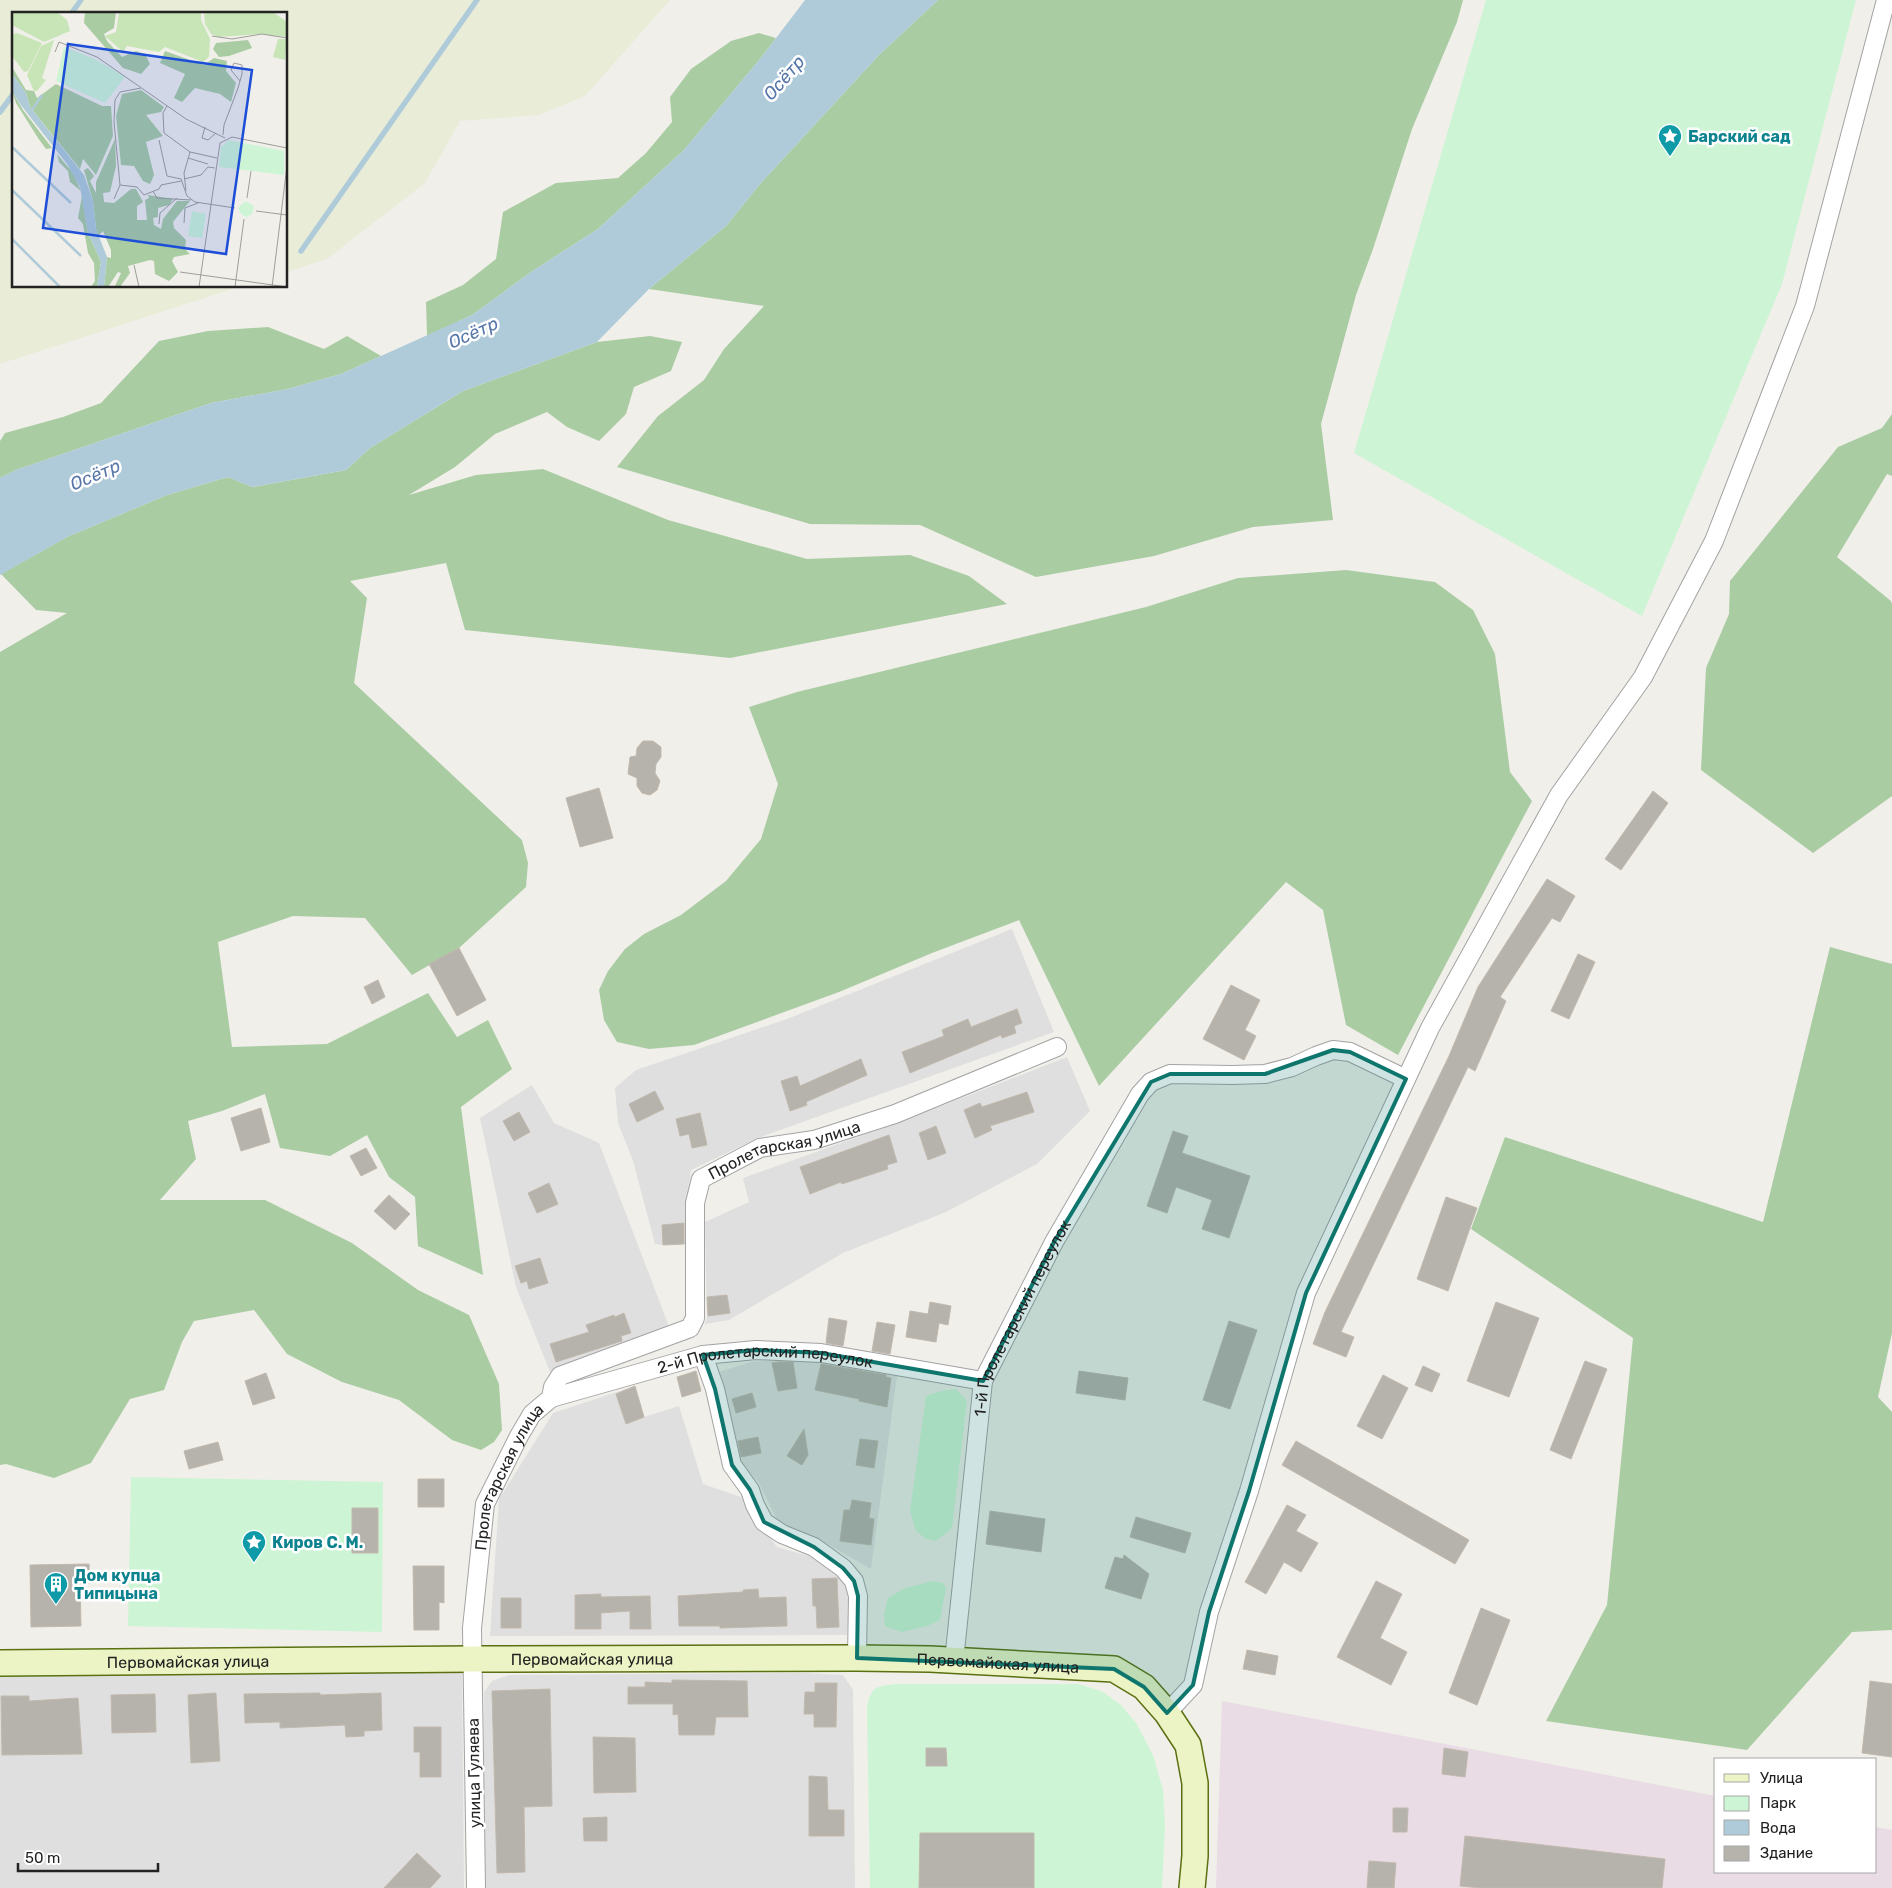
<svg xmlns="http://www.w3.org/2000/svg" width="1892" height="1888" font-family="Rubik,sans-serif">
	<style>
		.residential { fill: #e0dfdf }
		.industrial { fill: #e9dce5 }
		.farmland { fill: #e9edd7 }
		.forest { fill: #aacca3 }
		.park { fill: #cdf5d5 }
		.water { fill: #afcbd9 }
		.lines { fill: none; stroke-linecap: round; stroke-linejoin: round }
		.stream { stroke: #afcbd9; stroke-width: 5.5 }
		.building { fill: #b6b2ac; stroke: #c1b9ad }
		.minor-casing { stroke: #a3a3a3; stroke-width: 20 }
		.secondary-casing { stroke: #5a7011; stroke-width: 28 }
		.minor { stroke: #fff; stroke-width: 18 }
		.secondary { stroke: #ecf4c5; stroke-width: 25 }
		.marked { fill: #0f766e; fill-opacity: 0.2; stroke: #0f766e; stroke-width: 4; stroke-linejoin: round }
		.labels { text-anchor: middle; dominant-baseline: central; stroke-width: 5; stroke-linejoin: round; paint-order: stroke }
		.culture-label { font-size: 16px; font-weight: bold; fill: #0d838f; stroke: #fff; text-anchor: start }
		.street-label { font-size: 16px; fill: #222; stroke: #fff }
		.water-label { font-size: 18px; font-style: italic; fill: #5776a9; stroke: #fff }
		.inset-river { fill: none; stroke: #afcbd9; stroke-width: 2.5 }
		.inset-road { fill: none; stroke: #9e9d9a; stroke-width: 1 }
		.view { fill: #1d4ed8; fill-opacity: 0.15; stroke: #1d4ed8; stroke-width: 2.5 }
		.inset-edge { fill: none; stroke: #222; stroke-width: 2.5 }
	</style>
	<rect width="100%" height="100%" fill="#f1efea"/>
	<!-- residential -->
	<path class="residential" d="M1012 929 1054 1032 758 1138 691 1170 685 1223 687 1244 663 1245 655 1244 633 1161 618 1123 615 1088 636 1070 787 1019Z
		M1067 1057 1090 1111 1037 1164 946 1212 843 1253 729 1320 705 1324 707 1316 705 1222 749 1202 743 1178 908 1119Z
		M532 1085 554 1123 599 1143 670 1329 550 1372 516 1287 480 1118Z
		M806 1358 897 1376 871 1569 822 1541 778 1522 759 1483 737 1458 719 1372 751 1362Z
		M635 1386 644 1417 679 1406 703 1484 741 1497 777 1547 816 1558 851 1588 847 1635 490 1636 499 1499 553 1413Z
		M462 1672 464 1888H0V1675Z
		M804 1673 843 1675 853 1690 855 1888H484V1692L492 1681 509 1675Z"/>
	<!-- industrial -->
	<path class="industrial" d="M1222 1701 1716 1796V1872H1876V1827L1892 1830V1888H1216Z"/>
	<!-- farmland -->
	<path class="farmland" d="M0 0H670L585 96 539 115 460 121 425 183 327 259 286 272V14H14V286H242L0 364Z"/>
	<!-- forest -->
	<path class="forest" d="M938 0H1463L1457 22 1412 129 1373 249 1356 295 1321 424 1333 520 1253 527 1154 556 1036 577 920 525 810 524 617 467 658 416 704 380 724 349 764 306 649 289 726 226 760 184 879 55Z
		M759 33 776 38 760 59 684 150 598 229 534 270 472 315 427 336 426 302 463 285 496 259 503 212 556 183 618 178 646 153 672 122 670 97 691 69 731 41Z
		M268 327 324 349 347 336 381 356 341 374 288 389 211 403 16 470 0 478V441L5 433 63 417 101 403 159 341 208 331Z
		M650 336 682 342 671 371 634 387 626 414 599 441 567 427 547 412 495 434 455 467 409 495 476 475 543 469 668 520 807 559 910 555 969 576 1007 604 730 658 465 630 446 563 350 581 367 598 354 683 522 840 528 863 526 887 459 948 412 975 365 918 293 916 218 942 232 1047 327 1044 428 993 457 1037 488 1020 512 1069 461 1107 483 1275 418 1246 415 1197 389 1177 367 1135 330 1156 280 1148 265 1094 222 1111 188 1121 196 1159 160 1200H265L352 1243 418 1290 469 1315 499 1384 502 1430 494 1442 481 1450 452 1440 399 1400 342 1382 287 1354 254 1310 194 1321 182 1342 164 1390 130 1399 91 1463 54 1478 6 1464 0 1465V652L67 613 36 610 1 574 67 537 167 495 228 477 252 487 346 470 370 448 463 391 597 342Z
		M1892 414V476L1887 474 1837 557 1891 601 1892 604V796L1813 853 1701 770 1706 668 1729 614 1730 581 1838 447 1882 428Z
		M1346 570 1435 582 1473 610 1495 654 1510 772 1532 801 1398 1055 1346 1025 1323 910 1286 882 1099 1086 1019 920 932 953 839 992 694 1045 649 1049 617 1042 604 1020 599 990 608 971 625 949 644 934 681 915 726 881 761 839 778 784 749 707 797 692 1146 607 1238 578Z
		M1830 947 1892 964V1333L1878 1397 1892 1412V1630L1852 1632 1747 1750 1546 1721 1607 1605 1633 1338 1471 1229 1505 1137 1763 1222Z"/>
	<!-- park -->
	<path class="park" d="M1486 0H1856L1782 284 1642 616 1354 453Z
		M956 1389 967 1401 952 1528 936 1541 926 1539 916 1531 910 1511 926 1396 941 1391Z
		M131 1477 383 1482 382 1632 128 1626Z
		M933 1581 943 1583 946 1588 940 1620 927 1626 901 1632 885 1626 884 1614 888 1598 905 1588Z
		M899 1684H1079L1103 1692 1120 1704 1136 1723 1153 1755 1163 1790 1165 1826 1162 1888H870L867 1709C870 1685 878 1686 899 1684Z"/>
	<!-- water -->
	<path class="water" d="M805 0H938L879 55 760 184 726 226 649 289 597 342 463 391 370 448 346 470 252 487 228 477 167 495 67 537 0 575V478L16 470 211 403 288 389 341 374 472 315 534 270 598 229 684 150 760 59Z"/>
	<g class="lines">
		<!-- stream -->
		<path class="stream" d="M71 14 81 0
			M0 112 14 93
			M301 251 477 0"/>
	</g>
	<!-- building -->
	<path class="building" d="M643 741H653L661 747V757L656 764 655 773 660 781 657 790 650 795 642 793 637 786V778L628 774 630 757 636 756 637 748Z
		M599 788 613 838 580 847 566 798Z
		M1653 791 1668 803 1621 870 1605 859Z
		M1547 879 1575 896 1560 922 1552 918 1500 997 1506 1001 1475 1071 1468 1067 1341 1332 1354 1337 1346 1357 1313 1344 1325 1312 1449 1056 1478 987Z
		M459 948 486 1000 457 1016 429 964Z
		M1578 954 1595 962 1569 1019 1551 1011Z
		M378 980 385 997 372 1004 364 987Z
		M1231 985 1260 1000 1245 1030 1256 1036 1244 1060 1203 1039Z
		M1017 1009 1022 1023 1014 1026 1016 1033 1002 1038 1001 1035 910 1073 902 1052 944 1036 942 1030 968 1019 971 1027Z
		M861 1059 867 1075 806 1102 807 1105 790 1111 781 1081 797 1076 800 1086Z
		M655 1091 664 1109 637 1122 629 1104Z
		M1027 1092 1034 1112 990 1126 992 1130 975 1138 964 1110 980 1103 982 1107Z
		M261 1108 270 1142 241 1151 231 1118Z
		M519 1112 530 1132 514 1141 503 1121Z
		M700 1113 707 1145 692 1148 689 1134 680 1136 676 1119Z
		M936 1126 946 1153 928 1160 919 1133Z
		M1173 1131 1188 1136 1182 1153 1250 1176 1229 1238 1202 1229 1212 1200 1176 1187 1167 1213 1147 1206Z
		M889 1135 897 1162 887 1165 888 1169 842 1184 841 1182 810 1194 800 1167Z
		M366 1148 377 1168 361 1176 350 1156Z
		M549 1183 558 1204 537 1213 528 1193Z
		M389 1195 410 1214 395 1230 374 1211Z
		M1446 1197 1477 1208 1448 1291 1417 1279Z
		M684 1223V1244L663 1245 662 1225Z
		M540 1258 548 1283 529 1289 527 1281 521 1283 515 1266Z
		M727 1295 730 1313 708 1316 707 1297Z
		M930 1302 951 1306 948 1325 939 1323 936 1342 906 1337 910 1311 928 1314Z
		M1496 1302 1539 1318 1509 1397 1467 1381Z
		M624 1313 631 1333 621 1336 622 1341 556 1362 550 1344 589 1332 586 1325 614 1315 615 1317Z
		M829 1318 847 1321 843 1346 826 1343Z
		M1229 1321 1257 1330 1230 1409 1203 1400Z
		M877 1322 895 1325 890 1354 872 1351Z
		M1585 1361 1607 1369 1571 1459 1550 1450Z
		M778 1362H793L797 1388 778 1391 772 1363Z
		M821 1364 886 1375V1377L891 1378 887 1407 859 1401V1399L815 1390Z
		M1423 1366 1440 1374 1432 1392 1415 1385Z
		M696 1371 701 1391 682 1397 677 1377Z
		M1079 1371 1128 1378 1125 1400 1076 1393Z
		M266 1373 275 1398 253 1405 245 1381Z
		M1383 1375 1408 1388 1382 1439 1357 1426Z
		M635 1386 644 1417 626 1424 616 1394Z
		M752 1393 756 1407 736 1413 732 1399Z
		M804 1429 808 1455 802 1465 787 1456Z
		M758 1437 761 1453 741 1457 738 1441Z
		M860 1439 878 1441 874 1468 856 1465Z
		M1296 1441 1469 1540 1455 1564 1282 1465Z
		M218 1442 223 1460 189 1469 184 1451Z
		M418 1479H444V1507H418Z
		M852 1500 871 1503 869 1518 874 1519 871 1545 840 1541 844 1510H850Z
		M1287 1505 1306 1515 1296 1531 1318 1543 1301 1572 1284 1562 1266 1594 1245 1582Z
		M352 1508H378V1553H352Z
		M990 1511 1045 1519 1041 1552 986 1544Z
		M1136 1517 1191 1533 1185 1553 1130 1537Z
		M1124 1555 1149 1574 1141 1599 1105 1588 1115 1557 1123 1559Z
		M89 1564 90 1583H80L81 1626 31 1627 30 1565Z
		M413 1566H444V1603L439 1602V1630H414Z
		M837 1578 839 1627 817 1628 816 1606H813L812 1579Z
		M1376 1581 1402 1594 1380 1638 1407 1652 1391 1685 1337 1657Z
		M758 1589 759 1598 786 1597 787 1626 720 1628V1626H679L678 1596 743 1592V1590Z
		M601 1594V1597L650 1596 651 1629H630V1611L601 1613V1629H575V1595Z
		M501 1598H521V1628H501Z
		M1481 1608 1510 1620 1477 1705 1449 1693Z
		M1247 1650 1278 1656 1275 1675 1243 1669Z
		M672 1680 747 1681 748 1717H716L714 1735H679L678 1714 673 1715V1704H628V1687H645V1682L672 1683Z
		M1870 1681 1892 1684V1757L1862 1753Z
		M815 1683H837L836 1727H814V1714H804L805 1692H815Z
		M550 1689 552 1806 524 1807 525 1872 497 1873 492 1691Z
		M216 1693 220 1761 191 1763 188 1695Z
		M320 1693V1695L381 1693 382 1730 364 1731V1736L346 1737 345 1725 280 1728V1722L245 1723 244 1694Z
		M155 1694 156 1732 112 1733 111 1695Z
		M1 1696H29V1701L78 1698 82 1754 2 1755Z
		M414 1727H441V1777H420V1752H414Z
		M593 1737 635 1738 636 1792 594 1793Z
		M926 1748H946L947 1766H926Z
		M1444 1748 1468 1752 1465 1777 1442 1774Z
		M809 1776 827 1777 828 1810H844V1836H809Z
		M1393 1808H1408L1407 1832H1393Z
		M607 1817V1841H584L583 1818Z
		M920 1833H1034V1888H919Z
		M1465 1836 1665 1859 1662 1888H1481L1460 1886Z
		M417 1853 441 1876 430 1888H384Z
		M1369 1861 1396 1863 1394 1888H1367Z"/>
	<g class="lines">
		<!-- minor casing -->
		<g class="minor-casing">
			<g id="minor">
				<path d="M703 1355 715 1389 732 1465 750 1490 755 1505 764 1522 782 1534 814 1547 843 1568 854 1581 858 1596 857 1658"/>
				<path id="s1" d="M551 1398 703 1355 756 1350 821 1353 983 1381"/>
				<path id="s2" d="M954 1661 983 1381 1054 1242 1140 1094 1151 1082 1170 1074 1232 1075 1265 1074 1292 1067 1316 1056 1333 1050 1350 1052 1406 1079"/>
				<path d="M1167 1713 1193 1685 1209 1612 1249 1491 1306 1293 1430 1028 1559 795 1643 677 1714 541 1805 306 1886 0"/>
				<path id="s3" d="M476 1888 472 1628 485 1504 519 1436 532 1414 551 1398 553 1387 560 1376 690 1328 695 1318V1203L701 1179 760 1148 814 1140 895 1114 1057 1047"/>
			</g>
		</g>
		<!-- secondary casing -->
		<g class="secondary-casing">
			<g id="secondary">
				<path id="s4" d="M0 1663 473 1659 857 1658 930 1659 1114 1669 1144 1687 1167 1713 1188 1745 1195 1783V1856L1192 1888"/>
			</g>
		</g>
		<!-- minor -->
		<use href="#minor" class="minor"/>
		<!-- secondary -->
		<use href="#secondary" class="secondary"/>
	</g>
	<!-- marked area -->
	<path class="marked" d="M1333 1050 1350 1052 1406 1079 1306 1293 1249 1491 1209 1612 1193 1685 1167 1713 1144 1687 1114 1669 857 1658 858 1596 854 1581 843 1568 814 1547 764 1522 750 1490 732 1465 715 1389 703 1355 756 1350 821 1353 983 1381 1054 1242 1151 1082 1170 1074H1265Z"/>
	<!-- icons -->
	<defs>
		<g id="sight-pin" transform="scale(1.25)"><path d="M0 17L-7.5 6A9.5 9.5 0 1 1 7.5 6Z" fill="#0f9aa8" stroke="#fff"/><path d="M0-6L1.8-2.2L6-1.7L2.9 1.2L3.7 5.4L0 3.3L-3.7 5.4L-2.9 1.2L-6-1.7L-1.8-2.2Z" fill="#fff"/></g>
		<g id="building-pin" transform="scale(1.25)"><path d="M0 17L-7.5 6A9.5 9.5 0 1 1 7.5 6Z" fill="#0f9aa8" stroke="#fff"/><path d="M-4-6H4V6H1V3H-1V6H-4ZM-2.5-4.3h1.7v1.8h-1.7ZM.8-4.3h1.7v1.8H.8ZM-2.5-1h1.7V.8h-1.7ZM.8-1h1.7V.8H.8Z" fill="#fff"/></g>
	</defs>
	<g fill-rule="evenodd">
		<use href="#sight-pin" x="1670" y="136"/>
		<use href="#sight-pin" x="254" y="1542"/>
		<use href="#building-pin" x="56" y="1584"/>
	</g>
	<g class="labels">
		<!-- culture labels -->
		<g class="culture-label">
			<text x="1688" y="136">Барский сад</text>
			<text x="272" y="1542">Киров С. М.</text>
			<text x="74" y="1575">Дом купца<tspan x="74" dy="18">Типицына</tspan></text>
		</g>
		<!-- street labels -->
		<g class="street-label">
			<text stroke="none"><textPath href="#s3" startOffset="914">Пролетарская улица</textPath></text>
			<text stroke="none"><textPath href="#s2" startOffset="354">1-й Пролетарский переулок</textPath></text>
			<text stroke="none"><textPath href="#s1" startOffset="220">2-й Пролетарский переулок</textPath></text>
			<text stroke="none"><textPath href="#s3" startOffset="418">Пролетарская улица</textPath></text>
			<text stroke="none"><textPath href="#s4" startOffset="592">Первомайская улица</textPath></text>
			<text stroke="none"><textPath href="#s4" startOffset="188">Первомайская улица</textPath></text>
			<text stroke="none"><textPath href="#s4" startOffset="998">Первомайская улица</textPath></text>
			<text transform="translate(474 1773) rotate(-91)">улица Гуляева</text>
		</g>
		<!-- water labels -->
		<g class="water-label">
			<text transform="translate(784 78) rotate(-49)">Осётр</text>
			<text transform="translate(473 333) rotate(-24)">Осётр</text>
			<text transform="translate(95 475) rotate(-23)">Осётр</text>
		</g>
	</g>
	<!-- overview -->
	<g transform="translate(12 12)">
		<rect width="275" height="275" fill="#f1efea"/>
		<path d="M0 0H45L55 8 58 19 32 30 0 13ZM107 0H189V8L198 27 197 45 191 50 153 35 147 40 115 34 111 40 93 24 104 20ZM192 0H261L275 10V25L249 22 207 25 199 22 193 12ZM5 21 30 31 16 59 12 60 0 44V22ZM266 27H275L273 48 261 45ZM42 28 30 66 34 68 25 79H22L15 63 29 34Z" fill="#c7e5b6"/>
		<path d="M73 0H104L102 16 92 22 95 29 110 45 124 39 133 42 138 52 129 62 111 56 72 11ZM236 28 240 36 217 44 207 45 201 37 204 31ZM153 39 192 53 202 46 215 49 214 59 224 71 219 90 208 82 183 76 170 90 162 86 173 62 148 51ZM0 55 14 78 22 79 25 86 44 72 90 94H99L101 124 84 163 71 147 68 157 18 95 14 81 0 62ZM129 78 152 95 149 100 134 103 151 124 134 130 142 163 138 172 131 169 122 154 109 153 104 104 110 82ZM0 79 11 98 40 136 34 137 26 126 4 91ZM103 127 104 154 98 180 91 181 92 190 102 191 119 177H124L131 190 125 194V208H135L133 188 137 186 136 183 161 187 157 193 146 196V205L141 206 142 213 149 217 151 207 165 189H178L161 210 162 216 174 228 173 237 178 242 162 245 160 249 166 260 157 269 143 262 142 249 138 248 116 254 118 261 108 275 103 274 109 261 106 260 96 275H92L95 245 99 246V238L91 219 86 224 84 217 81 189 72 158 76 156 82 164 78 169 84 181V170ZM45 142 61 161 69 179 58 170 56 159 47 150ZM70 184 76 221 89 250 85 275H79L83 269 82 251 76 241 71 212 66 206Z" fill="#aacca3"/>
		<path d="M52 35 83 47 113 65 93 91 44 69ZM217 128 272 139V163L207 155 209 135ZM233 189 242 194 240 202 235 205 230 203 226 196ZM180 199 194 202 190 226 176 224Z" fill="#cdf5d5"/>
		<path d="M0 62 14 81 18 95 72 163 81 189 84 217 95 245 92 275H85L89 250 76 221 68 175 55 152 8 92 0 79Z" fill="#afcbd9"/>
		<path class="inset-river" d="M20 98 30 83M0 135 59 191M0 178 69 244M0 227 48 275"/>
		<path class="inset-road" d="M200 24 220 27 250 22 275 26M43 40 47 30 85 45 174 107 213 126M155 94 151 101 152 121 178 140 205 146M193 115 190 126 196 128 204 121M211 123 212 113 226 76 230 62V53L222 51 219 58 228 69M147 128 155 164 169 167 175 184 183 190 223 196M176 146 196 152M172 167 189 163 196 155 203 156M108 173 125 175 132 183 147 177 149 173 169 169M141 179 145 186 179 188M174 179 172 161 178 140M235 186 239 159M102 187 108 173 102 110 103 88 108 80 129 76M244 199 275 203M172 211 173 196 186 191M147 212 148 201 165 186M122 253 127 275M168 260 275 275M187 275 208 131 220 125 275 136M223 275 232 207M260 275 275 154"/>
		<path class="view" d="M56 32 240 58 214 242 31 216Z"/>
		<rect width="275" height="275" class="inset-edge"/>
	</g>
	<!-- legend -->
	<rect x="1714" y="1758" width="162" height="115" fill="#ffffff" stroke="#a7a7a7"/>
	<rect x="1724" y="1774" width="25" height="8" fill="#ecf4c5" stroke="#a7a7a7"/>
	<text x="1760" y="1783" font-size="15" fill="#222222">Улица</text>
	<rect x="1724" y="1796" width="25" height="15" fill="#cdf5d5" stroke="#a7a7a7"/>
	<text x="1760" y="1808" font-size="15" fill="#222222">Парк</text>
	<rect x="1724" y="1820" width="25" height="15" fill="#afcbd9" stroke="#a7a7a7"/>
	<text x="1760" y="1833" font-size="15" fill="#222222">Вода</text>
	<rect x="1724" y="1846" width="25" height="15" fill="#b6b2ac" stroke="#a7a7a7"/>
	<text x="1760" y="1858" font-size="15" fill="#222222">Здание</text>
	<!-- scale -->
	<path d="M18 1863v8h140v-8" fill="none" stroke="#222222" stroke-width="2.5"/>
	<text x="25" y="1863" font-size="15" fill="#222222" stroke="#ffffff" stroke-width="4" paint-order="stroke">50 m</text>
</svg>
